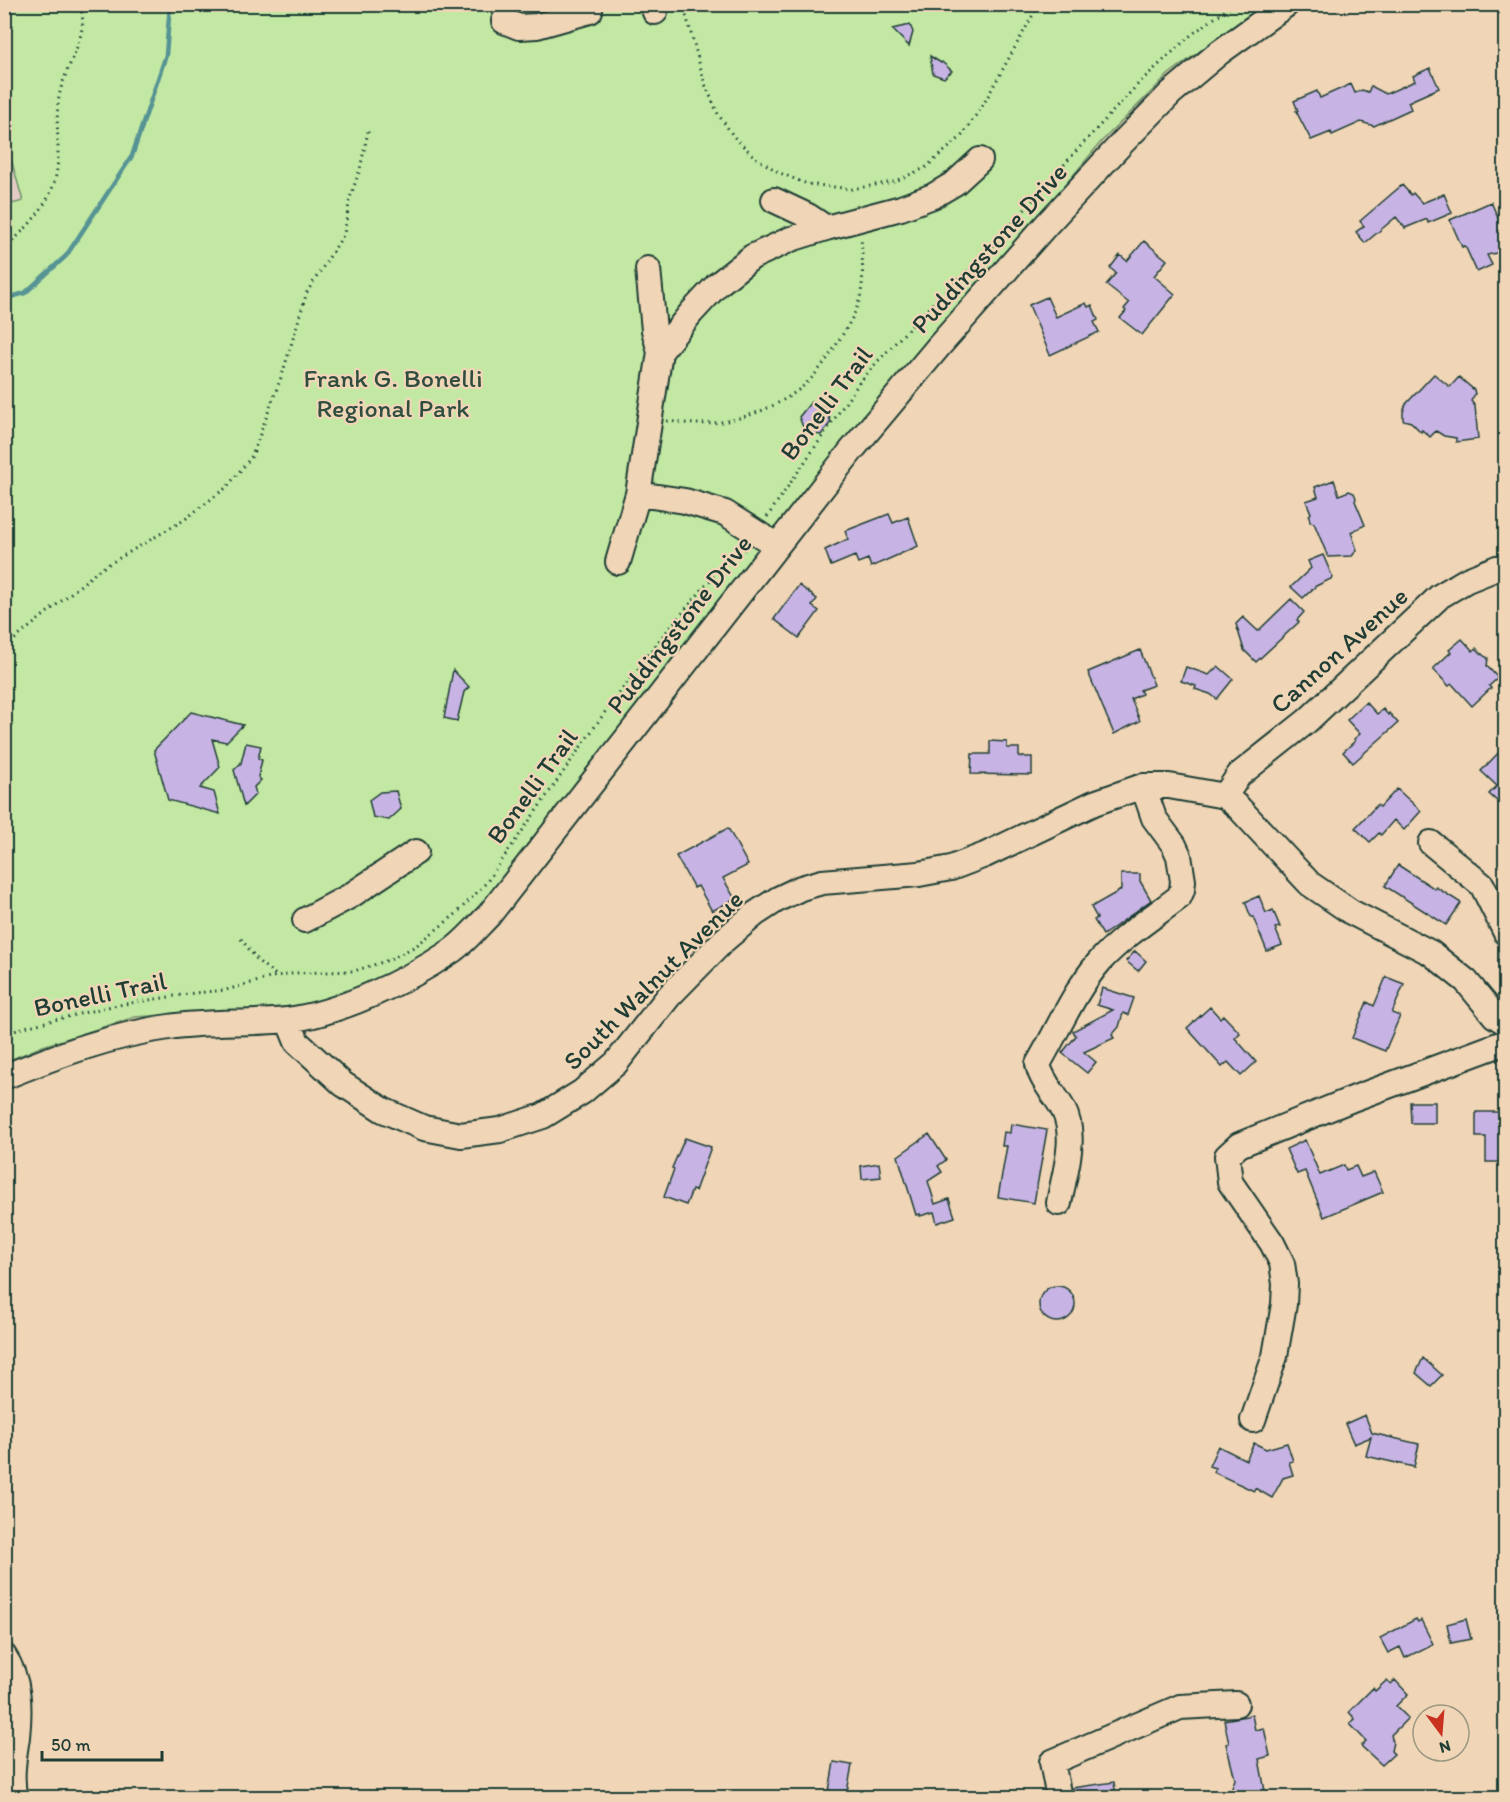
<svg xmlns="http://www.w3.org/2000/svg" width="1510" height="1802" font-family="Itim,sans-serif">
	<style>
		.built { fill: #e4ccc4 }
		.green { fill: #c2e8a3; stroke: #70926c; stroke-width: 1.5 }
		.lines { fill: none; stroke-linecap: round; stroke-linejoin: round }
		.stream { stroke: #569394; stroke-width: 4.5 }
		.building { fill: #c8b4e4; stroke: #1f3d34; stroke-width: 1.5 }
		.minor-casing { stroke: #1f3d34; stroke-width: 28 }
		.path { stroke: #1f3d34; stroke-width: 3; stroke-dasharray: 1.5 4.5; stroke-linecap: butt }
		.minor { stroke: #f0d6b7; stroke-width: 24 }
		.labels { text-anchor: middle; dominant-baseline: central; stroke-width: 4.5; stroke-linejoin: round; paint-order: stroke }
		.street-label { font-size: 26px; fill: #1f3d34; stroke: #f0d6b7 }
		.park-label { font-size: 26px; fill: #2f4e3f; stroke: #f0d6b7 }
	</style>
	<rect width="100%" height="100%" fill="#f0d6b7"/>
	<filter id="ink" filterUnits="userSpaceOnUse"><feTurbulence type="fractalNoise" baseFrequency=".0167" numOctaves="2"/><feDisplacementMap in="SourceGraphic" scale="12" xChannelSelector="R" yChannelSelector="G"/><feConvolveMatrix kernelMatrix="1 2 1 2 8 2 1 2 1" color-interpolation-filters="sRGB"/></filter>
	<g filter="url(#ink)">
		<!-- built -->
		<path class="built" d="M4 138 23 201 5 206H4Z"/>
		<!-- green -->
		<path class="green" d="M5 5H1262L1169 74 1101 142 783 523 483 907 459 932 409 966 346 993 322 1001 298 1006 135 1017 43 1046 5 1062 4 206 23 201 5 138Z"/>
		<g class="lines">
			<!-- stream -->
			<path class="stream" d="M4 299 25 293 66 256 132 156 166 55 170 4"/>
		</g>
		<!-- building -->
		<path class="building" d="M910 25 913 32 909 46 892 29Z
			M930 56 941 63 942 62 952 71 944 78 933 74Z
			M1430 68 1439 88 1408 102 1411 109 1374 126 1361 122 1332 135 1331 132 1311 140 1296 111H1298L1294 101 1317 91 1320 98 1351 84 1355 93 1362 90 1368 92 1371 86 1386 94 1415 81 1413 76Z
			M1402 185 1411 195 1413 193 1422 203 1444 194 1452 213 1428 223 1427 219 1405 228 1396 217 1365 243 1356 232 1364 226 1360 221Z
			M1491 202 1499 220 1506 217V251L1487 255 1492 265 1477 272 1465 246 1462 247 1450 220Z
			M1144 241 1167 260 1154 276 1175 294 1142 335 1120 318 1126 311 1124 309 1129 303 1106 285 1116 273 1110 268 1120 255 1127 261Z
			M1047 297 1056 317 1086 303 1088 307 1092 305 1098 320 1094 322 1099 332 1050 355 1029 305Z
			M1434 374 1450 387 1459 377 1474 390 1475 394 1471 401 1475 406 1478 439 1456 442V438L1444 436 1436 431 1430 437 1422 430 1421 432 1411 422 1403 420V412L1406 404Z
			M811 402 826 409 831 422 821 435 805 432 799 417Z
			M1334 480 1339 495 1349 491 1354 493 1356 498 1355 501 1365 525 1351 532 1357 550 1352 556 1328 557 1314 523 1310 522 1309 516 1311 513 1306 501 1318 497 1315 487Z
			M889 514 893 523 908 517 918 546 871 567 868 559 858 563 855 556 831 566 825 550 848 539 845 531Z
			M1323 555 1333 578 1316 586 1303 598 1291 587 1311 568 1308 561Z
			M799 585 817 599 812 606 819 611 799 638 774 619Z
			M1291 599 1304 612 1297 620 1299 622 1256 662 1244 650 1236 624 1243 617 1258 631Z
			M1462 639 1473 651 1476 648 1484 656 1488 658 1487 666 1498 678 1489 686 1491 688 1472 706 1452 684 1449 686 1433 669 1451 652 1449 650Z
			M1140 650 1154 685 1140 690 1142 694 1131 699 1140 721 1114 734 1088 672Z
			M1218 666 1233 679 1217 699 1210 694 1195 689 1196 686 1181 681 1186 667 1209 675Z
			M453 670 469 687 464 692 457 721 444 718Z
			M1366 702 1377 714 1383 709 1388 715 1389 713 1398 723 1353 763 1343 752 1355 741 1354 739 1360 734 1347 720Z
			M191 712 243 725 226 742 212 739 220 767 200 788 214 792 220 814 168 800 154 750Z
			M990 741 1007 742V748H1019V757H1032V775L971 774 972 754H990Z
			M246 743 261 746 258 759 262 760 258 777 261 780 254 787 256 794 244 806 234 770 241 763Z
			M1506 745V809L1489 794 1497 786 1481 771Z
			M1397 789 1421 811 1404 830 1394 820 1381 835 1379 833 1370 842 1355 828 1377 805 1380 807Z
			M396 791 401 809 389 820 373 817 369 800 380 792Z
			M728 828 748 865 723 878 735 899 712 911 698 886 694 888 676 856Z
			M1398 865 1435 889 1436 887 1461 903 1446 925 1385 886Z
			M1121 874H1140V881L1151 900 1116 926 1103 935 1094 920 1097 918 1091 907 1121 890Z
			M1259 896 1266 913 1273 910 1280 927 1275 928 1282 945 1267 951 1253 917H1251L1245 902Z
			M1135 951 1146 961 1138 971 1126 961Z
			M1386 977 1404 984 1392 1013 1400 1016 1385 1051 1352 1038 1367 1002 1374 1006Z
			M1102 988 1134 998 1128 1015 1123 1013 1119 1027 1112 1035 1114 1038 1084 1052 1096 1062 1087 1073 1062 1053 1076 1036 1073 1031 1113 1010 1097 1005Z
			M1210 1007 1220 1018 1223 1015 1240 1033 1235 1038 1256 1062 1241 1076 1228 1062 1222 1067 1187 1028Z
			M1410 1102H1435V1123H1411Z
			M1476 1112H1506V1162H1486V1137H1476Z
			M1011 1124 1047 1130 1034 1203 998 1197 1007 1146H1002L1004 1132 1010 1133Z
			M929 1134 946 1160 938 1166 942 1172 928 1181 935 1204 949 1199 955 1217 937 1223 934 1212 920 1216V1214L916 1215 898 1156Z
			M685 1138 711 1147 695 1191 692 1190 686 1205 664 1197 674 1169 672 1168Z
			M1305 1140 1320 1175 1344 1165 1346 1170 1356 1166 1361 1177 1374 1172 1383 1192 1324 1217 1305 1171 1297 1174 1286 1149Z
			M879 1163 881 1177 862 1179 861 1166Z
			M1039 1304a18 18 0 1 1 36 0a18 18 0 1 1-36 0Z
			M1423 1358 1442 1375 1431 1386 1416 1373Z
			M1365 1415 1372 1433 1419 1444 1414 1467 1366 1456 1371 1437 1354 1444 1345 1424Z
			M1254 1443 1266 1449 1287 1443 1293 1461 1289 1462 1293 1475 1283 1478 1272 1498 1255 1488 1254 1491 1213 1472 1215 1468 1209 1466 1218 1446 1246 1460Z
			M1416 1619 1418 1622 1421 1620 1433 1644 1405 1658 1400 1647 1388 1653 1380 1638Z
			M1466 1619 1471 1639 1451 1643 1447 1624Z
			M1387 1680 1391 1684 1395 1680 1408 1694 1396 1706 1408 1718 1391 1735 1393 1742 1391 1751 1394 1754 1382 1765 1361 1746 1366 1741 1350 1724 1355 1719 1349 1712 1373 1688 1375 1691Z
			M1252 1715 1255 1730 1264 1728 1270 1756 1259 1759 1265 1791 1250 1794 1249 1797H1229L1235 1779 1226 1744 1229 1743 1224 1720Z
			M834 1762 852 1765 846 1797H828Z
			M1114 1782 1116 1797H1073L1072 1788Z"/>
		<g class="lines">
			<!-- minor casing -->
			<g class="minor-casing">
				<path id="minor" d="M652 4 655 12
					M504 21 519 27 537 26 590 11
					M774 200 808 216 826 228
					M660 352 691 313 717 285 752 257 791 239 826 228 901 208 933 196 955 183 980 160
					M638 494 685 501 725 513 776 545
					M618 562 638 494 660 352 654 330 648 269
					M1225 796 1239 775 1307 721 1440 596 1467 580 1497 568 1506 567
					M1431 843 1482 885 1506 933
					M305 920 350 896 416 852
					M288 1020 297 1042 343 1084 383 1110 424 1128 461 1135 500 1130 543 1116 582 1092 616 1063 669 996 724 940 755 914 778 899 801 888 822 882 919 874 951 868 985 855 1094 803 1143 786H1169L1225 796 1239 808 1310 884 1351 912 1431 953 1466 981 1495 1016 1506 1023
					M4 1077C58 1055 112 1035 169 1027 208 1021 248 1024 287 1020 338 1014 407 981 450 952 464 943 477 927 489 915L851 451 939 346 1047 224 1122 143 1171 93 1220 52 1287 4
					M1059 1203C1064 1174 1078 1137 1063 1109 1055 1094 1041 1081 1038 1064 1058 1030 1074 991 1100 961 1123 936 1153 917 1179 897L1182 890 1183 881 1179 856 1174 845 1154 818 1143 786
					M1253 1420 1275 1356 1284 1304 1285 1284 1282 1263 1272 1243 1230 1182 1227 1156 1239 1145 1355 1098 1506 1042
					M4 1656C20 1680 20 1709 17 1737 14 1757 10 1778 15 1798
					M1059 1798 1052 1762 1180 1707 1236 1704"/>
			</g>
			<!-- path -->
			<path class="path" d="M683 4 705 84 718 114 734 137 756 158 780 173 807 184 852 189 893 182 925 168 961 137 983 105 1039 4
				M4 249C24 231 46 209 54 183 63 154 53 122 60 92 66 65 92 31 79 4
				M667 421C678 422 689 424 699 424 735 423 773 410 801 388 815 377 829 357 838 342 846 329 855 315 859 301 865 281 862 258 861 237
				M767 517 859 383 878 361 935 301 983 257 1077 150 1140 82 1191 35 1234 4
				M4 645 15 639 99 570 184 520 227 487 252 456 283 372 307 292 344 234 350 198 360 169 369 127
				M241 939 259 962 277 976
				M4 1035 25 1027 112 1006 194 993 226 990 277 976 297 973 354 971 392 959 417 945 456 914 486 883 605 712 661 638 730 557 745 549"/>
			<!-- minor -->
			<use href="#minor" class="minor"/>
		</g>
	</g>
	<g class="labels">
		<!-- street labels -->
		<g class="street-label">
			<text transform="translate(989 248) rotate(-48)">Puddingstone Drive</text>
			<text transform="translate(826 403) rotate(-53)">Bonelli Trail</text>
			<text transform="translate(679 624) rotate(-52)">Puddingstone Drive</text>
			<text transform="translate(1339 650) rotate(-42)">Cannon Avenue</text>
			<text transform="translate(532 786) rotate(-54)">Bonelli Trail</text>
			<text transform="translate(653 980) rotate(-45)">South Walnut Avenue</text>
			<text transform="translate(100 994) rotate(-12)">Bonelli Trail</text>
		</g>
		<!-- park labels -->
		<g class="park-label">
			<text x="393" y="378">Frank G. Bonelli<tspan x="393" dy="30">Regional Park</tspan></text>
		</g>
	</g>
	<!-- margin -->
	<rect width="1510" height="1802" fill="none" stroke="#f0d6b7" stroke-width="24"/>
	<rect x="12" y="12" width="1486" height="1778" fill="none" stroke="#1f3d34" stroke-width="2" filter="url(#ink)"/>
	<!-- north arrow -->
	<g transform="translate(1441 1733) rotate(164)"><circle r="28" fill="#f0d6b7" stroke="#9c9983" stroke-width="1.5"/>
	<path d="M0-4.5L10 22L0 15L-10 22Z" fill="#c8321e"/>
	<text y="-9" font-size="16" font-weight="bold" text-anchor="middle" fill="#1f3d34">N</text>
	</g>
	<!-- scale -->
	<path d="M42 1751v9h120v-9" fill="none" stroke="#1f3d34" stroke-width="3"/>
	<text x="51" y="1751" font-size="18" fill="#1f3d34" stroke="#f0d6b7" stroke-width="4.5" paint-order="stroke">50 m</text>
</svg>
